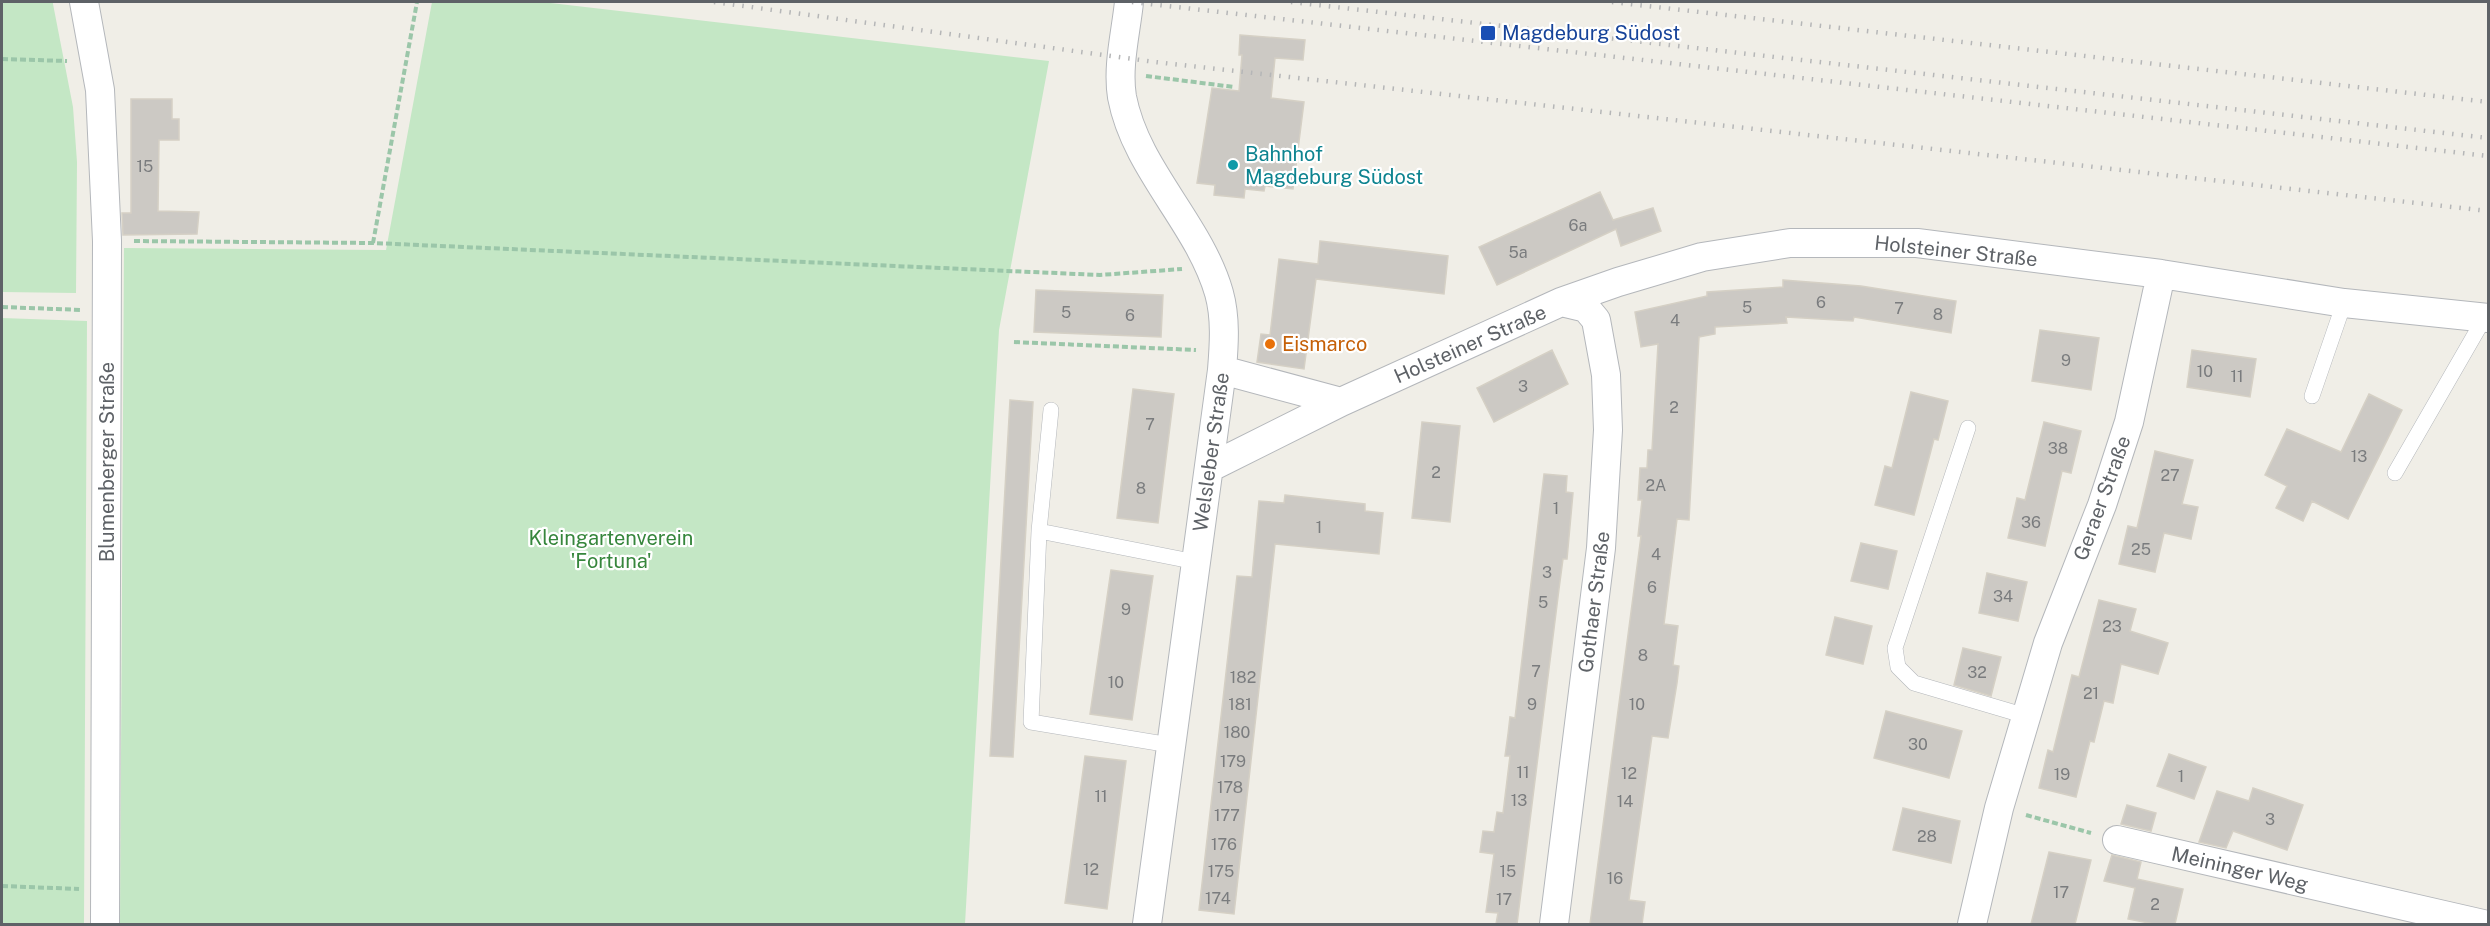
<svg xmlns="http://www.w3.org/2000/svg" width="2490" height="926" font-family="'Public Sans',sans-serif">
	<style>
		.green { fill: #c4e7c5 }
		.building { fill: #ccc9c4; stroke: #d5d0c5; stroke-width: 1.5 }
		.lines { fill: none; stroke-linecap: round; stroke-linejoin: round }
		.lane-casing { stroke: #b4b7bb; stroke-width: 16 }
		.street-casing { stroke: #b4b7bb; stroke-width: 30 }
		.path { stroke: #9bc6a9; stroke-width: 4; stroke-dasharray: 6 3; stroke-linecap: butt }
		.lane { stroke: #fff; stroke-width: 15 }
		.street { stroke: #fff; stroke-width: 28 }
		.rail { stroke: #b5b6b7; stroke-width: 4.5; stroke-dasharray: 1.5 8; stroke-linecap: butt }
		.transit-dot { fill: #1a4fb4; stroke: #fff; stroke-width: 2 }
		.culture-dot { fill: #0f9aa8; stroke: #fff; stroke-width: 2 }
		.food-dot { fill: #e8710a; stroke: #fff; stroke-width: 2 }
		.labels { text-anchor: middle; dominant-baseline: central; stroke-width: 4.5; stroke-linejoin: round; paint-order: stroke }
		.number-label { font-size: 16px; fill: #7a7c7e }
		.transit-label { font-size: 20px; fill: #164399; stroke: #fff; text-anchor: start }
		.culture-label { font-size: 20px; fill: #0d838f; stroke: #fff; text-anchor: start }
		.street-label { font-size: 20px; fill: #5e6267; stroke: #fff }
		.food-label { font-size: 20px; fill: #c56008; stroke: #fff; text-anchor: start }
		.park-label { font-size: 20px; fill: #36863c; stroke: #fff }
	</style>
	<rect width="100%" height="100%" fill="#f0eee7"/>
	<!-- green -->
	<path class="green" d="M2 2H53V4L73 107 77 162 76 293 2 292Z
		M432 2H542L1049 61 999 330 965 924H120L124 248 386 250Z
		M2 318 87 321 84 924H2Z"/>
	<!-- building -->
	<path class="building" d="M1240 35 1305 40 1303 60 1275 58 1271 98 1304 102 1293 189 1265 186 1264 191 1245 189 1244 198 1214 195 1215 185 1197 183 1212 88 1239 91 1242 55H1239Z
		M131 99H172V119H179V140H159L158 211 199 212 197 234 123 235 122 213H131Z
		M1600 192 1613 220 1653 208 1661 231 1621 246 1616 229 1497 285 1479 247Z
		M1320 241 1448 256 1444 294 1316 279 1304 369 1257 362 1261 334 1270 335 1279 259 1318 264Z
		M1783 280 1861 286 1956 301 1951 333 1854 317 1853 321 1786 317 1787 323 1715 327V334L1699 337 1689 520 1677 519 1664 624 1678 626 1673 665 1679 666 1677 683 1668 738 1652 736 1629 900 1645 902 1642 924H1590L1641 536H1638L1642 500H1638L1640 468H1647L1648 450H1652L1658 344 1641 347 1635 312 1707 296V292L1783 287Z
		M1036 290 1163 295 1161 337 1034 332Z
		M2040 330 2099 338 2091 390 2032 381Z
		M1552 350 1568 384 1494 422 1477 388Z
		M2192 350 2256 359 2250 397 2187 387Z
		M1133 389 1174 394 1158 523 1117 518Z
		M1911 392 1948 401 1938 440 1934 439 1914 515 1875 505 1885 466 1892 468Z
		M2369 394 2402 410 2348 519 2312 501 2303 521 2276 508 2287 486 2265 475 2287 429 2341 452Z
		M1010 400 1033 402 1013 757 990 756Z
		M1422 422 1460 426 1450 522 1412 518Z
		M2044 422 2081 431 2071 473 2062 471 2045 546 2008 538 2017 498 2025 500Z
		M2155 451 2193 460 2182 504 2198 507 2191 539 2164 533 2155 572 2119 564 2128 526 2137 528Z
		M1544 474 1567 476 1566 492 1573 493 1567 559H1563L1559 589 1517 924H1496L1498 913 1486 912 1494 854 1480 852 1483 831 1494 832 1497 812 1503 813 1510 756H1505L1508 734 1510 717 1515 718Z
		M1285 495 1365 504V511L1383 513 1379 554 1275 544 1234 914 1199 910 1237 576 1252 577 1259 501 1284 503Z
		M1861 543 1897 551 1888 589 1851 581Z
		M1111 570 1153 576 1132 720 1090 714Z
		M1987 573 2027 582 2018 621 1979 613Z
		M2099 600 2136 609 2130 631 2168 643 2158 674 2121 664 2113 703 2104 701 2094 742 2090 741 2076 797 2039 788 2048 750 2053 752 2072 675 2079 677Z
		M1835 617 1872 626 1863 664 1826 655Z
		M1963 648 2001 657 1991 696 1954 685Z
		M1886 711 1962 731 1949 778 1874 758Z
		M2169 754 2206 767 2194 799 2157 786Z
		M1085 756 1126 761 1107 909 1065 903Z
		M2253 788 2303 805 2287 850 2233 831 2226 848 2199 842 2217 791 2249 801Z
		M2127 805 2156 813 2151 831 2121 824Z
		M1903 808 1960 821 1951 863 1893 850Z
		M2049 852 2091 860 2075 924H2031Z
		M2112 855 2141 862 2137 879 2183 889 2175 924H2154L2128 919 2135 888 2104 881Z"/>
	<g class="lines">
		<!-- lane casing -->
		<g class="lane-casing">
			<path id="lane" d="M2312 396 2344 303
				M1051 410 1039 531 1196 562
				M1968 428 1895 648 1898 667 1914 683 2026 716
				M2395 473 2485 317
				M1039 531 1031 722 1170 745"/>
		</g>
		<!-- street casing -->
		<g class="street-casing">
			<path id="street" d="M84 2 100 90 107 241 105 924
				M1129 2C1126 32 1117 66 1122 97 1136 170 1199 223 1219 293 1226 318 1224 345 1222 370L1147 924
				M1222 370 1341 402 1561 302 1618 282 1702 257 1790 243H1917L2161 274 2344 303 2488 318
				M1209 468 1341 402
				M2117 840 2483 924
				M1554 924 1601 548 1608 430 1606 375 1596 320 1586 308 1561 302
				M1972 924 1999 808 2048 643 2102 505 2129 422 2161 274"/>
		</g>
		<!-- path -->
		<path class="path" d="M2 59 67 61
			M1146 76 1234 87
			M134 241 373 243 1100 275 1182 269
			M373 243 417 2
			M2 307 82 310
			M1014 342 1196 350
			M2026 815 2091 833
			M2 886 79 889"/>
		<!-- lane -->
		<use href="#lane" class="lane"/>
		<!-- street -->
		<use href="#street" class="street"/>
		<!-- rail -->
		<path class="rail" d="M714 2 1155 62 2488 211
			M1132 2 2488 156
			M1291 2 2488 138
			M1612 2 2488 102"/>
	</g>
	<!-- markers -->
	<rect class="transit-dot" x="1480" y="25" width="16" height="16" rx="3"/>
	<circle class="culture-dot" cx="1233" cy="165" r="6"/>
	<circle class="food-dot" cx="1270" cy="344" r="6"/>
	<g class="labels">
		<!-- number labels -->
		<g class="number-label">
			<text x="145" y="166">15</text>
			<text x="1578" y="225">6a</text>
			<text x="1518" y="252">5a</text>
			<text x="1821" y="302">6</text>
			<text x="1747" y="307">5</text>
			<text x="1899" y="308">7</text>
			<text x="1066" y="312">5</text>
			<text x="1938" y="314">8</text>
			<text x="1130" y="315">6</text>
			<text x="1675" y="320">4</text>
			<text x="2066" y="360">9</text>
			<text x="2205" y="371">10</text>
			<text x="2237" y="376">11</text>
			<text x="1523" y="386">3</text>
			<text x="1674" y="407">2</text>
			<text x="1150" y="424">7</text>
			<text x="2058" y="448">38</text>
			<text x="2359" y="456">13</text>
			<text x="1436" y="472">2</text>
			<text x="2170" y="475">27</text>
			<text x="1656" y="485">2A</text>
			<text x="1141" y="488">8</text>
			<text x="1556" y="508">1</text>
			<text x="2031" y="522">36</text>
			<text x="1319" y="527">1</text>
			<text x="2141" y="549">25</text>
			<text x="1656" y="554">4</text>
			<text x="1547" y="572">3</text>
			<text x="1652" y="587">6</text>
			<text x="2003" y="596">34</text>
			<text x="1543" y="602">5</text>
			<text x="1126" y="609">9</text>
			<text x="2112" y="626">23</text>
			<text x="1643" y="655">8</text>
			<text x="1536" y="671">7</text>
			<text x="1977" y="672">32</text>
			<text x="1243" y="677">182</text>
			<text x="1116" y="682">10</text>
			<text x="2091" y="693">21</text>
			<text x="1240" y="704">181</text>
			<text x="1532" y="704">9</text>
			<text x="1637" y="704">10</text>
			<text x="1237" y="732">180</text>
			<text x="1918" y="744">30</text>
			<text x="1233" y="761">179</text>
			<text x="1523" y="772">11</text>
			<text x="1629" y="773">12</text>
			<text x="2062" y="774">19</text>
			<text x="2181" y="776">1</text>
			<text x="1230" y="787">178</text>
			<text x="1101" y="796">11</text>
			<text x="1519" y="800">13</text>
			<text x="1625" y="801">14</text>
			<text x="1227" y="815">177</text>
			<text x="2270" y="819">3</text>
			<text x="1927" y="836">28</text>
			<text x="1224" y="844">176</text>
			<text x="1091" y="869">12</text>
			<text x="1221" y="871">175</text>
			<text x="1508" y="871">15</text>
			<text x="1615" y="878">16</text>
			<text x="2061" y="892">17</text>
			<text x="1218" y="898">174</text>
			<text x="1504" y="899">17</text>
			<text x="2155" y="904">2</text>
		</g>
		<!-- transit labels -->
		<g class="transit-label">
			<text x="1502" y="33">Magdeburg Südost</text>
		</g>
		<!-- culture labels -->
		<g class="culture-label">
			<text x="1245" y="154">Bahnhof<tspan x="1245" dy="23">Magdeburg Südost</tspan></text>
		</g>
		<!-- street labels -->
		<g class="street-label">
			<text transform="translate(1956 251) rotate(6)">Holsteiner Straße</text>
			<text transform="translate(1470 344) rotate(-24)">Holsteiner Straße</text>
			<text transform="translate(1211 452) rotate(-82)">Welsleber Straße</text>
			<text transform="translate(107 462) rotate(-90)">Blumenberger Straße</text>
			<text transform="translate(2102 498) rotate(-70)">Geraer Straße</text>
			<text transform="translate(1594 602) rotate(-83)">Gothaer Straße</text>
			<text transform="translate(2240 869) rotate(13)">Meininger Weg</text>
		</g>
		<!-- food labels -->
		<g class="food-label">
			<text x="1282" y="344">Eismarco</text>
		</g>
		<!-- park labels -->
		<g class="park-label">
			<text x="611" y="538">Kleingartenverein<tspan x="611" dy="23">'Fortuna'</tspan></text>
		</g>
	</g>
	<!-- border -->
	<rect width="2490" height="926" fill="none" stroke="#5e6267" stroke-width="6"/>
</svg>
